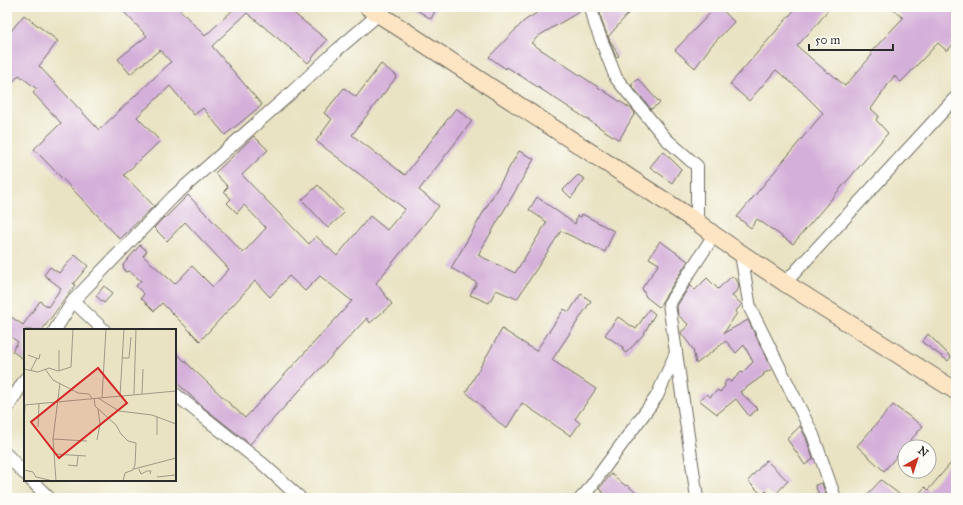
<svg xmlns="http://www.w3.org/2000/svg" width="963" height="505" font-family="'IM FELL Great Primer',serif">
	<style>
		.building { fill: #d4afd9 }
		.lines { fill: none; stroke-linecap: round; stroke-linejoin: round }
		.street-casing { stroke: #6e6b60; stroke-width: 14 }
		.secondary-casing { stroke: #6e6b60; stroke-width: 19 }
		.street { stroke: #fff; stroke-width: 12 }
		.secondary { stroke: #fde5c4; stroke-width: 17 }
		.inset-road { fill: none; stroke: #9d9986; stroke-width: 1 }
		.view { fill: #d62828; fill-opacity: 0.15; stroke: #d62828; stroke-width: 2 }
		.inset-edge { fill: none; stroke: #2b2b2b; stroke-width: 2 }
	</style>
	<rect width="100%" height="100%" fill="#fdfcf7"/>
	<filter id="ink" filterUnits="userSpaceOnUse"><feTurbulence type="fractalNoise" baseFrequency=".025" numOctaves="2"/><feDisplacementMap in="SourceGraphic" scale="8" xChannelSelector="R" yChannelSelector="G"/><feConvolveMatrix kernelMatrix="1 2 1 2 8 2 1 2 1" color-interpolation-filters="sRGB"/></filter>
	<filter id="wash" filterUnits="userSpaceOnUse"><feTurbulence type="fractalNoise" baseFrequency=".012" numOctaves="4" result="noise"/><feDisplacementMap in="SourceGraphic" scale="16" xChannelSelector="R" yChannelSelector="G"/><feGaussianBlur stdDeviation="0.9" result="paint"/><feColorMatrix in="noise" values="0 0 0 0 0 0 0 0 0 0 0 0 0 0 0 0 0 1.4 0 .05"/><feComposite in="paint" operator="in"/></filter>
	<g filter="url(#wash)">
		<rect width="100%" height="100%" fill="#e9e3c3"/>
		<g id="blocks">
			<!-- building -->
			<path class="building" d="M119 7H177L205 36 236 7H286L327 40 308 63 247 13 212 46 262 105 225 135 203 108 194 115 170 86 137 117 160 141 124 175 154 206 120 239 34 149 61 123 33 93 37 89 19 75 7 89V36L24 15 58 41 39 66 99 130 171 62 160 50 130 74 118 59 147 36Z
				M412 7H437L431 19Z
				M546 7H584V9L540 35 531 43 633 110 635 113 619 140 507 67 506 69 489 57 524 21Z
				M600 7H634L608 37 602 22 599 8Z
				M716 7H720L734 22 711 46 695 68 675 50Z
				M797 7H830L818 23 797 46 828 73 829 72 845 86 872 55 870 53 903 18 891 7H956V41L947 51 938 43 901 82 894 76 871 109 879 116 876 120 888 133 793 244 757 219 751 228 737 217 823 113 800 90 776 70 749 101 730 84Z
				M608 37 619 56 616 57Z
				M381 64 397 76 352 135 405 175 456 108 472 121 419 190 439 206 376 283 392 304 370 323 367 318 250 444 203 407 175 381V352L245 418 352 301 320 276 305 291 289 276 270 297 255 281 200 341 162 303 154 311 141 298 144 294 136 286 141 281 129 271 125 272 123 265 140 245 147 251 143 256 175 284 192 266 213 287 229 269 185 222 167 241 154 228 164 217 165 218 188 195 243 253 266 228 244 205 237 213 227 203 231 199 224 191 228 187 215 173 254 136 268 150 242 175 309 244 316 236 337 256 370 216 387 230 405 209 316 141 332 119 324 113 344 88 356 97Z
				M638 79 660 103 651 109 632 86V83Z
				M519 151 534 159 478 255 515 273 547 222 529 210 537 197 575 224 577 216 581 217 582 214 614 231 605 252 561 231 517 299 496 290 489 303 470 295 477 283 451 268Z
				M663 151 681 169 672 183 650 167Z
				M578 175 585 179 571 198 563 190Z
				M318 185 344 213 328 228 302 200Z
				M660 241 688 261 663 300 659 307 646 297 642 288 659 264 649 258Z
				M75 255 88 266 73 284 75 285 42 330H25V360L12 351 18 342 7 334V314L23 325 40 301 48 307 61 288 44 275 50 267 59 273Z
				M732 276 738 282 739 288 732 296 742 304 735 312 737 313 724 333 748 320 772 369 763 374 764 375 740 392 758 409 749 416 736 399 717 414 699 400 707 394 710 397 718 390 720 392 725 386 724 384 727 380 731 382 741 372 742 373 753 362 744 345 736 353 726 341 696 364 693 349 681 333V332L689 325 678 315 677 306 690 285 695 290 707 278 718 289Z
				M104 286 113 293 104 303 96 296Z
				M581 294 591 301 552 360 596 389 575 419 580 423 571 436 522 403 506 429 466 392 502 329 536 351 564 309 569 312Z
				M649 309 655 314 643 335 626 353 622 350 624 348 605 335 618 317 636 329Z
				M928 334 951 357 948 361 922 342Z
				M893 405 923 426 884 471 857 446Z
				M800 426 806 438 813 459 805 465 787 439Z
				M766 460 788 481 773 497 766 491 762 495 748 481Z
				M951 463 956 468V498H915L925 487 928 490Z
				M611 474 626 486 627 485 642 498H610L599 489Z
				M881 480 904 498H864Z
				M822 483 827 498H820L815 485Z"/>
		</g>
	</g>
	<g filter="url(#ink)">
		<use href="#blocks" fill-opacity="0" stroke="#6e6b60" stroke-width="1"/>
		<g class="lines">
			<!-- street casing -->
			<g class="street-casing">
				<path id="street" d="M591 7 595 24 616 78 666 139 697 166V222
					M741 254 750 308 813 435 835 498
					M785 283 956 97
					M73 301 104 330
					M55 330 73 301 173 197 291 93 337 50 379 14 385 7
					M175 394 264 465 300 498
					M7 409 25 379
					M7 455 25 474
					M31 480 49 498
					M581 498 586 493 657 396 676 353
					M697 498 669 304 714 235"/>
			</g>
			<!-- secondary casing -->
			<g class="secondary-casing">
				<path id="secondary" d="M368 7 697 222 714 235 785 283 956 391"/>
			</g>
			<!-- street -->
			<use href="#street" class="street"/>
			<!-- secondary -->
			<use href="#secondary" class="secondary"/>
		</g>
	</g>
	<!-- overview -->
	<g transform="translate(24 329)">
		<rect width="152" height="152" fill="#e9e3c3"/>
		<path class="inset-road" d="M4 26 15 30 16 25M98 29H105L107 8M0 40 14 43 25 39 34 42 47 38 49 0M21 40 29 51 54 64 65 65 68 69M7 41 13 29M35 42V21M110 65 112 0M118 65 119 40M96 67 100 0M70 69 71 77 92 96 97 105 104 112 112 114 111 136 109 141 101 144 99 152M74 69 95 82 128 86 152 95M78 69 82 0M0 76 152 62M0 98 1 76M14 98 15 75M133 106V88M29 110 63 112M73 111 76 95 74 80M31 125 62 127M44 136 53 137 54 127M110 140 152 129M115 140 117 145 123 142H127L126 145M0 141 9 143 12 148 29 152M133 148 151 146M32 152 29 110 36 54"/>
		<path class="view" d="M74 39 103 74 35 129 7 93Z"/>
		<rect width="152" height="152" class="inset-edge"/>
	</g>
	<!-- margin -->
	<rect width="963" height="505" fill="none" stroke="#fdfcf7" stroke-width="24"/>
	<!-- north arrow -->
	<g transform="translate(917 459) rotate(39)"><circle r="19" fill="#fdfcf7" stroke="#a9a8a5"/>
	<path d="M0-3L7 15L0 10L-7 15Z" fill="#c8321e"/>
	<text y="-6" font-size="11" font-weight="bold" text-anchor="middle" fill="#2b2b2b">N</text>
	</g>
	<!-- scale -->
	<path d="M809 44v6h84v-6" fill="none" stroke="#2b2b2b" stroke-width="2"/>
	<text x="815" y="44" font-size="12" fill="#2b2b2b" stroke="#fdfcf7" stroke-width="3" paint-order="stroke">50 m</text>
</svg>
